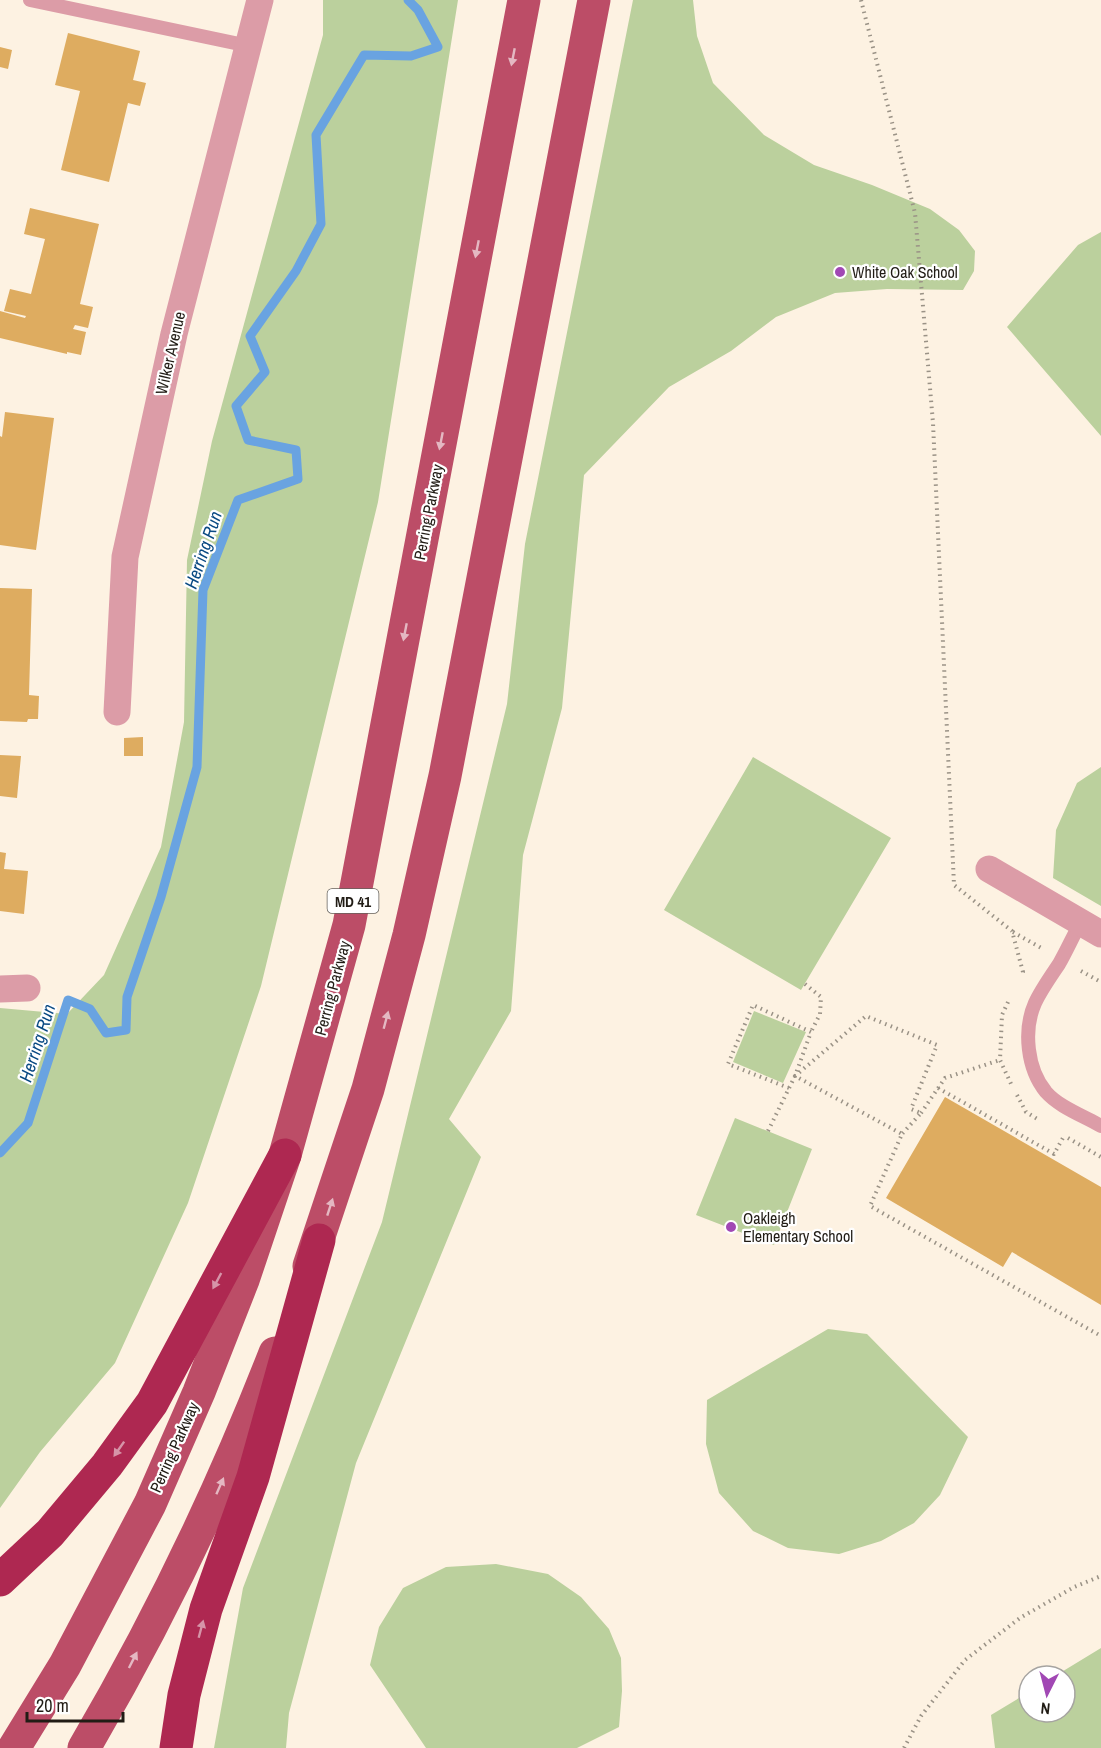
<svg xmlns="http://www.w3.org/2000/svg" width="1101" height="1748" font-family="'Archivo Narrow',sans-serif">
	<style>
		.green { fill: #bbd09d }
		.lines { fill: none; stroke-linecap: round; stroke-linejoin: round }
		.stream { stroke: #69a3e1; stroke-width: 9 }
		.building { fill: #deac60 }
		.path { stroke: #9a9286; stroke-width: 4; stroke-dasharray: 1.5 4.5; stroke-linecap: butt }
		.service { stroke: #dc9ca7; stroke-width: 14 }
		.minor { stroke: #dc9ca7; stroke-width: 27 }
		.primary { stroke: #bc4d67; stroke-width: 33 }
		.motorway { stroke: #ae2851; stroke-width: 33 }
		.oneway { fill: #e4b8c2 }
		.oneway2 { fill: #d694a8 }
		.poi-dot { fill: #a148b4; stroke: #fff; stroke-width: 2 }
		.labels { text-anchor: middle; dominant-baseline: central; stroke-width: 4.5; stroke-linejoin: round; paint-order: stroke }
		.shield { fill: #fff; stroke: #64605b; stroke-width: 1.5 }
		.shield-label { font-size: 15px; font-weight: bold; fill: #211c15 }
		.poi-label { font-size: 16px; fill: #211c15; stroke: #fff; text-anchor: start }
		.street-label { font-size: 16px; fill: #211c15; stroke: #fff }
		.water-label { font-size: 18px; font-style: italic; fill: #0a4a83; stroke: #fff }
	</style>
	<rect width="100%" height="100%" fill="#fdf2e2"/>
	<!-- green -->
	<path class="green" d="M323 0H458L378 502 261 986 188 1203 115 1363 40 1452 0 1508V1008L67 1014 104 975 161 847 184 722 187 560 212 441 323 35Z
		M633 0H693L697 36 713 83 764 135 814 165 872 185 930 209 959 230 975 251 974 271 963 290 887 289 835 293 776 317 731 351 669 387 584 475 562 708 523 855 511 1011 449 1119 481 1157 356 1463 289 1713 286 1748H214L243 1588 382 1222 507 704 525 544Z
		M1101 232V436L1007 327 1078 245Z
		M753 757 891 838 801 990 664 910Z
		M1101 767V906L1053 878 1056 830 1077 783Z
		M754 1011 806 1032 783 1083 733 1062Z
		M735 1118 812 1149 774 1245 696 1215Z
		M828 1329 867 1334 968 1437 940 1495 914 1523 881 1541 839 1554 788 1548 753 1531 719 1493 706 1444 707 1400Z
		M496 1564 548 1574 581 1597 609 1629 621 1658 622 1691 619 1727 577 1748H426L370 1665 379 1627 403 1588 446 1567Z
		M1101 1648V1748H995L991 1715 1029 1692V1712H1065V1676H1055Z"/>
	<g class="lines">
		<!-- stream -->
		<path class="stream" d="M0 1153 28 1123 68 1000 90 1009 106 1033 126 1030 127 997 161 897 197 767 203 590 238 500 298 479 296 450 248 440 236 406 265 372 250 336 296 271 321 224 316 135 364 55 411 56 438 47 418 10 408 0"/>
	</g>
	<!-- building -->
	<path class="building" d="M68 33 140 51 133 80 146 83 140 106 128 103 109 182 61 170 80 91 55 85Z
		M0 47 12 50 8 69 0 67Z
		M30 208 99 224 80 304 93 307 88 328 75 325 73 329 86 332 81 355 67 352V354L0 338V311L25 318 26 316 4 311 10 289 31 294 45 239 24 234Z
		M5 412 54 418 36 550 0 545V436L2 437Z
		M0 588 32 589 29 695 39 696 38 719H28L27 722 0 721Z
		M143 737V756H124V738Z
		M0 755 21 756 17 798 0 796Z
		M0 852 6 853 4 869 28 871 24 914 0 911Z
		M945 1097 1101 1187V1305L1012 1252 1003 1267 886 1198Z"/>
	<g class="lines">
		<!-- path -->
		<path class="path" d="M861 0 915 213 933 423 954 885 1012 931 1023 972 1021 976
			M1013 932 1043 949
			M1081 971 1101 982
			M805 984 821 997 820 1014 811 1032
			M1008 1002 1002 1015 1000 1060 1012 1086
			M789 1088 728 1064 753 1005 811 1032 795 1076 866 1016 937 1045 911 1109 921 1113 902 1134
			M938 1088 1054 1154 1064 1136
			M1017 1095 1026 1112 1039 1120
			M921 1113 945 1078 1000 1060
			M768 1131 795 1076 902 1134 870 1206 1101 1336
			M1068 1138 1101 1157
			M904 1748 921 1716 965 1660 1020 1618 1074 1587 1101 1576"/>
		<!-- service -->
		<path class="service" d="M30 0 249 46
			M1081 922C1073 936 1067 950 1059 964 1051 976 1041 990 1035 1003 1023 1030 1027 1069 1046 1092 1059 1107 1084 1116 1101 1126"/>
		<!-- minor -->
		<path class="minor" d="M117 712 125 557 174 334 260 0
			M989 869 1101 934
			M0 989 27 988"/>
		<!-- primary -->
		<path class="primary" d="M309 1266 368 1089 409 935 445 776 594 0
			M14 1748 65 1665 150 1504 199 1392 243 1280 285 1155 349 925 524 0
			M84 1748C158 1622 222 1489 275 1353"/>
		<!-- motorway -->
		<path class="motorway" d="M0 1580 50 1533 107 1465 152 1403 285 1155
			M176 1748 184 1695 206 1609 253 1477 319 1240"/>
	</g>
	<!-- one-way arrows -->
	<defs><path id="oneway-solid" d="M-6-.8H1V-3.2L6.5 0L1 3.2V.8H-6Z" transform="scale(1.5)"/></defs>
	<g class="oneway">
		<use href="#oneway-solid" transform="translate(513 57) rotate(101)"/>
		<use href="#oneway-solid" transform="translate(477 249) rotate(101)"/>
		<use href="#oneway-solid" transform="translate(441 441) rotate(101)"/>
		<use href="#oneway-solid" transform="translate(405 632) rotate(101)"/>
		<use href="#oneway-solid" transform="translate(386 1020) rotate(-75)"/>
		<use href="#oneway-solid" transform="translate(330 1207) rotate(-72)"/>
		<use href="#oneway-solid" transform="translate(220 1486) rotate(-66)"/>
		<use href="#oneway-solid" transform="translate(133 1660) rotate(-63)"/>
	</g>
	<g class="oneway2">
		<use href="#oneway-solid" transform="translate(217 1281) rotate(118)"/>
		<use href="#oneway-solid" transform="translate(119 1449) rotate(125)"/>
		<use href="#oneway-solid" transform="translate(201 1629) rotate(-75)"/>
	</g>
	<!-- markers -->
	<g class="poi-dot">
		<circle cx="840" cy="272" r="6"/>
		<circle cx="731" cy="1227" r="6"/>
	</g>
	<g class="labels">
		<!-- shield labels -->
		<rect class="shield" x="327.5" y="889" width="51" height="24" rx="4.5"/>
		<g class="shield-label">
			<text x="353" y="901">MD 41</text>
		</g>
		<!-- poi labels -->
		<g class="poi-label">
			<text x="852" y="272">White Oak School</text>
			<text x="743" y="1218">Oakleigh<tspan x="743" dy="18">Elementary School</tspan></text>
		</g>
		<!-- street labels -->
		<g class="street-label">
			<text transform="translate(170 353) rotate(-77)">Wilker Avenue</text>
			<text transform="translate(428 512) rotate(-79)">Perring Parkway</text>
			<text transform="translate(332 988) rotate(-75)">Perring Parkway</text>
			<text transform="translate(174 1447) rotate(-66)">Perring Parkway</text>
		</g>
		<!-- water labels -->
		<g class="water-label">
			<text transform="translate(203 550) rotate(-71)">Herring Run</text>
			<text transform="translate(37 1043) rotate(-72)">Herring Run</text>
		</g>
	</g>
	<!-- north arrow -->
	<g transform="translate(1047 1694) rotate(186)"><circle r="28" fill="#ffffff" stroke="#a6a4a1" stroke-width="1.5"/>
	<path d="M0-4.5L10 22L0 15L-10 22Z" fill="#a148b4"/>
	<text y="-9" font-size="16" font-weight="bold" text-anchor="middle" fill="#211c15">N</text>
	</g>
	<!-- scale -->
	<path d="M27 1712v9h96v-9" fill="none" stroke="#211c15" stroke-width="3"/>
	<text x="36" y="1712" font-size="18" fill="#211c15" stroke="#ffffff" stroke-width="4.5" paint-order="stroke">20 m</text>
</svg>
